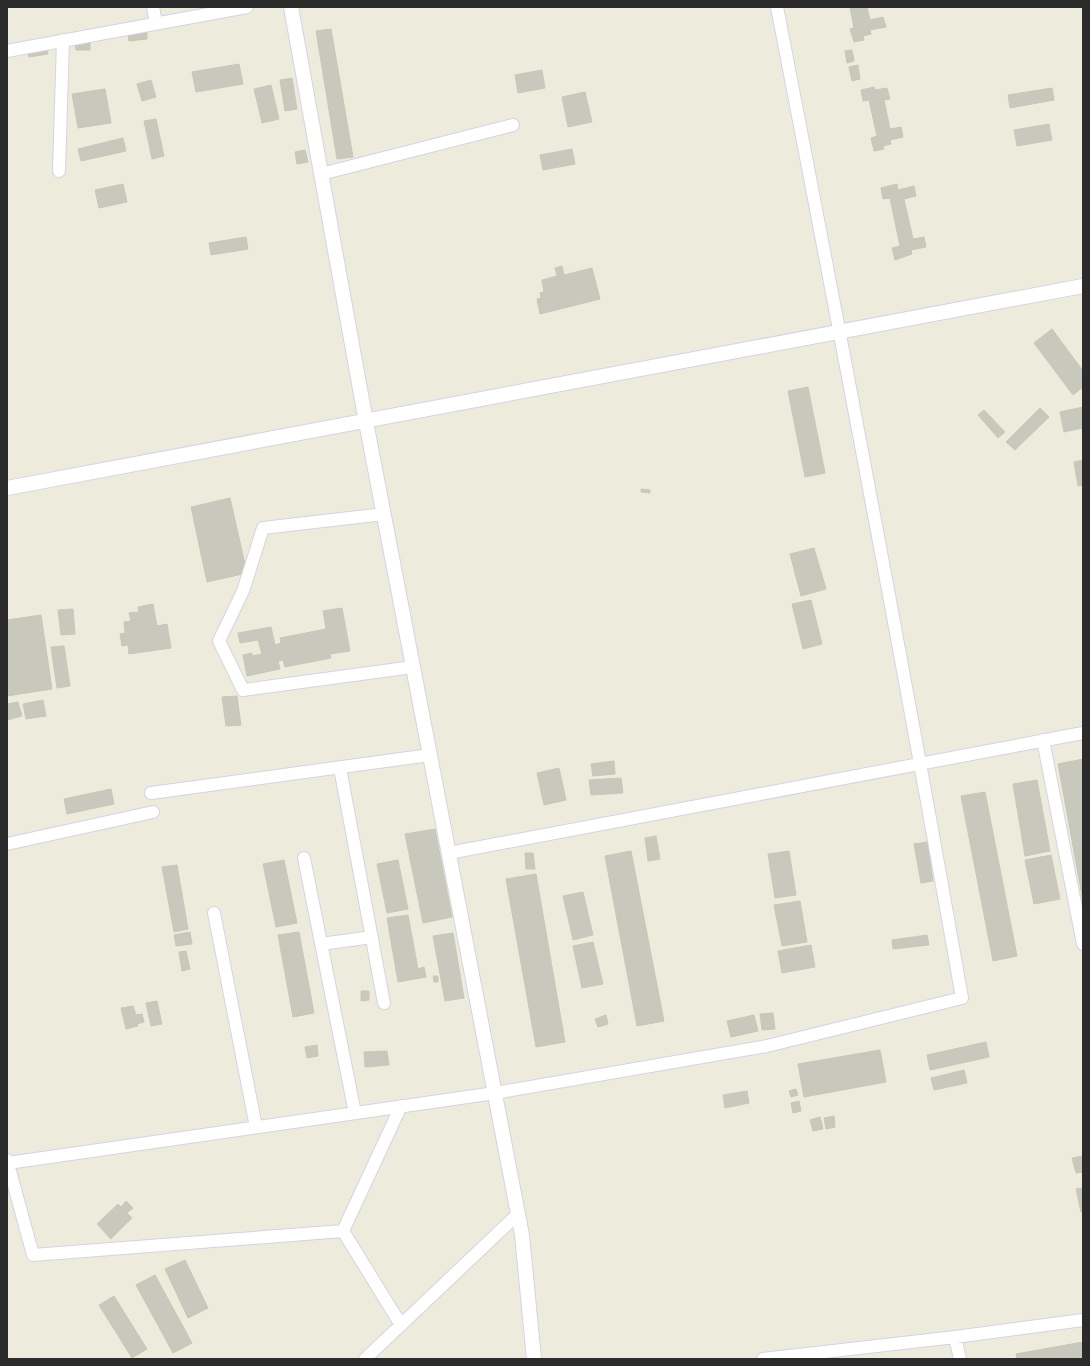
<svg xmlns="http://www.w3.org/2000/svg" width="1090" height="1366" font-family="'Golos Text',sans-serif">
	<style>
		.building { fill: #c8c8bc; stroke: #c8c8b6 }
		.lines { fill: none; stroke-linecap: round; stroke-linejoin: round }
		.minor-casing { stroke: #d5d2e4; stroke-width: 14 }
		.tertiary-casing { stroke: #d5d2e4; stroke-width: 16 }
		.minor { stroke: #fff; stroke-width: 12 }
		.tertiary { stroke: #fff; stroke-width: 14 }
	</style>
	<rect width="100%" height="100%" fill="#edecdc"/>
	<!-- building -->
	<path class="building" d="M850 7H867L870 20 883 17 886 27 870 30 871 34 863 36 864 40 854 42 850 29 854 28Z
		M331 29 353 157 337 159 316 31Z
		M147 32V39L129 41 128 33Z
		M75 43H90V50H76Z
		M47 48 48 54 29 57 28 51Z
		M852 50 854 61 847 63 845 51Z
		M239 64 243 84 196 92 192 72Z
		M858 65 860 79 852 81 849 67Z
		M542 70 545 88 518 93 515 75Z
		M292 78 297 109 285 111 280 80Z
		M151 80 156 97 142 101 137 84Z
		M271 85 279 119 262 123 254 89Z
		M874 87 875 90 887 88 890 99 884 100 890 129 901 127 903 137 890 140 891 144 883 146 884 149 874 151 871 138 877 136 869 100 863 101 861 90Z
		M1052 88 1054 100 1010 108 1008 95Z
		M105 89 111 123 78 128 72 94Z
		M585 92 592 122 568 127 562 97Z
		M156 119 164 156 152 159 144 121Z
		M1049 124 1052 140 1017 146 1014 130Z
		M123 138 126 151 81 161 78 149Z
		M572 149 575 164 543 170 540 155Z
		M305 150 308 162 297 164 295 152Z
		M123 184 127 202 99 208 95 190Z
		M897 184 898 190 914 186 916 196 904 199 913 239 924 237 926 247 911 250 912 254 895 260 892 248 900 246 890 198 883 199 881 188Z
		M246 237 248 249 211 255 209 243Z
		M562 266 564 275 592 268 600 299 540 314 537 299 541 298 540 293 544 292 542 280 557 276 555 268Z
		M1052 329 1083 371V387L1073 395 1034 343Z
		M808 387 825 473 805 477 788 391Z
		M1083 407V428L1064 432 1060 412Z
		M1040 408 1049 417 1015 450 1006 442Z
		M984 410 1005 432 998 438 978 415Z
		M1083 460V485L1078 486 1074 462Z
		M641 489 650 490V493L641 492Z
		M230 498 247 573 207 582 191 507Z
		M814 548 826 589 801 596 790 554Z
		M811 600 822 644 803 649 792 604Z
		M153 604 157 626 167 624 171 648 129 654 128 645 122 646 120 634 125 633 124 622 131 621 129 613 139 612 138 607Z
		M342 608 350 651 330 654 331 658 285 667 283 660 278 661 280 669 247 676 243 655 252 653V656L262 654 258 640 240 643 238 633 271 627 275 645 281 643 280 638 326 629 323 611Z
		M73 609 75 634 61 635 58 610Z
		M41 615 52 689 7 696V620Z
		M64 646 70 686 57 688 51 647Z
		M237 696 241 725 226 726 222 697Z
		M43 700 46 716 26 719 23 704Z
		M18 702 22 716 7 720V704Z
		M1083 759V901L1058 764Z
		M614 761 615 774 593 776 591 764Z
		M559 768 566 800 544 805 537 773Z
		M621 778 623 793 591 795 589 780Z
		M1037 780 1050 851 1025 856 1013 784Z
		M111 789 114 804 67 814 64 799Z
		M985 792 1017 956 993 961 961 796Z
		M435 829 452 917 423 923 405 834Z
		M656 836 660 859 648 861 645 838Z
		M927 842 933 881 921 883 914 844Z
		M631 851 664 1021 637 1026 605 856Z
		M789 851 796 895 775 898 768 854Z
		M525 853H533L535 869H526Z
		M1051 855 1060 899 1034 904 1025 860Z
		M284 860 297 923 276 927 263 864Z
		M398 860 408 909 387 913 377 864Z
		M177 865 188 929 174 932 162 867Z
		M536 874 565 1042 536 1047 506 879Z
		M583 892 593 935 573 940 563 896Z
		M800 901 807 942 782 946 774 905Z
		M408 915 418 969 424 967 426 977 398 982 387 918Z
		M190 932 192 944 176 946 174 935Z
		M299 932 314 1013 293 1017 278 935Z
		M453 933 464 998 445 1001 433 936Z
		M927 935 929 945 893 949 892 940Z
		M593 942 603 984 582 988 573 946Z
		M811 945 815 967 782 973 778 951Z
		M186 951 190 969 182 971 179 952Z
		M433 976H438V982H434Z
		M361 991H369V1000L361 1001Z
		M157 1001 162 1024 151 1026 146 1003Z
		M133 1006 136 1015 142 1014 144 1022 137 1024 138 1026 126 1029 121 1008Z
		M773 1013 775 1029 762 1030 760 1014Z
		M606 1015 608 1024 598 1027 595 1019Z
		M754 1015 758 1031 731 1037 727 1021Z
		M986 1042 989 1057 930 1070 927 1055Z
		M317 1045 318 1056 307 1058 305 1047Z
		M880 1050 886 1082 804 1097 798 1064Z
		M387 1051 389 1065 365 1067 364 1052Z
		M964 1070 967 1083 934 1090 931 1078Z
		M796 1089 798 1095 791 1097 789 1091Z
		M747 1091 749 1103 725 1108 723 1095Z
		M799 1101 801 1111 793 1113 791 1103Z
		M834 1116 835 1127 826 1129 824 1118Z
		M820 1117 823 1129 813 1131 810 1120Z
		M1083 1156V1172L1076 1173 1072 1158Z
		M1083 1188V1212H1081L1076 1189Z
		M126 1201 133 1208 127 1213 132 1218 111 1239 97 1224 118 1204 121 1207Z
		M185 1260 208 1308 188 1318 165 1269Z
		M155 1275 192 1343 173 1353 136 1285Z
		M114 1296 147 1349 132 1358 99 1305Z
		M1083 1342V1359H1017L1016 1354Z"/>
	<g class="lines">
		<!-- minor casing -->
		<g class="minor-casing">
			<path id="minor" d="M153 7 156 23
				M7 51 247 7
				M59 171 63 40
				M321 174 513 125
				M384 514 263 528 243 591 219 641 243 690 413 667
				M1043 740 1083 944
				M340 768 384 1003
				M151 793 430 755
				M7 844 153 812
				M449 853 1083 733
				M304 858 355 1113
				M214 913 256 1127
				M321 944 372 937
				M401 1106 343 1231 401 1325
				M7 1160 33 1255 343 1231
				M8 1163 495 1093 767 1046 962 998C904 667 841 337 777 7
				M955 1337 960 1359
				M365 1359 518 1214
				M763 1359 955 1337 1083 1320"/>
		</g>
		<!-- tertiary casing -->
		<g class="tertiary-casing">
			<path id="tertiary" d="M291 7 366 422 522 1235 534 1359
				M7 488 1083 286"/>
		</g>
		<!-- minor -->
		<use href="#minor" class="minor"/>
		<!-- tertiary -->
		<use href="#tertiary" class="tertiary"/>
	</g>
	<!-- border -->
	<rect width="1090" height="1366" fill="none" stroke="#2b2b2b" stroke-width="16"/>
</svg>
